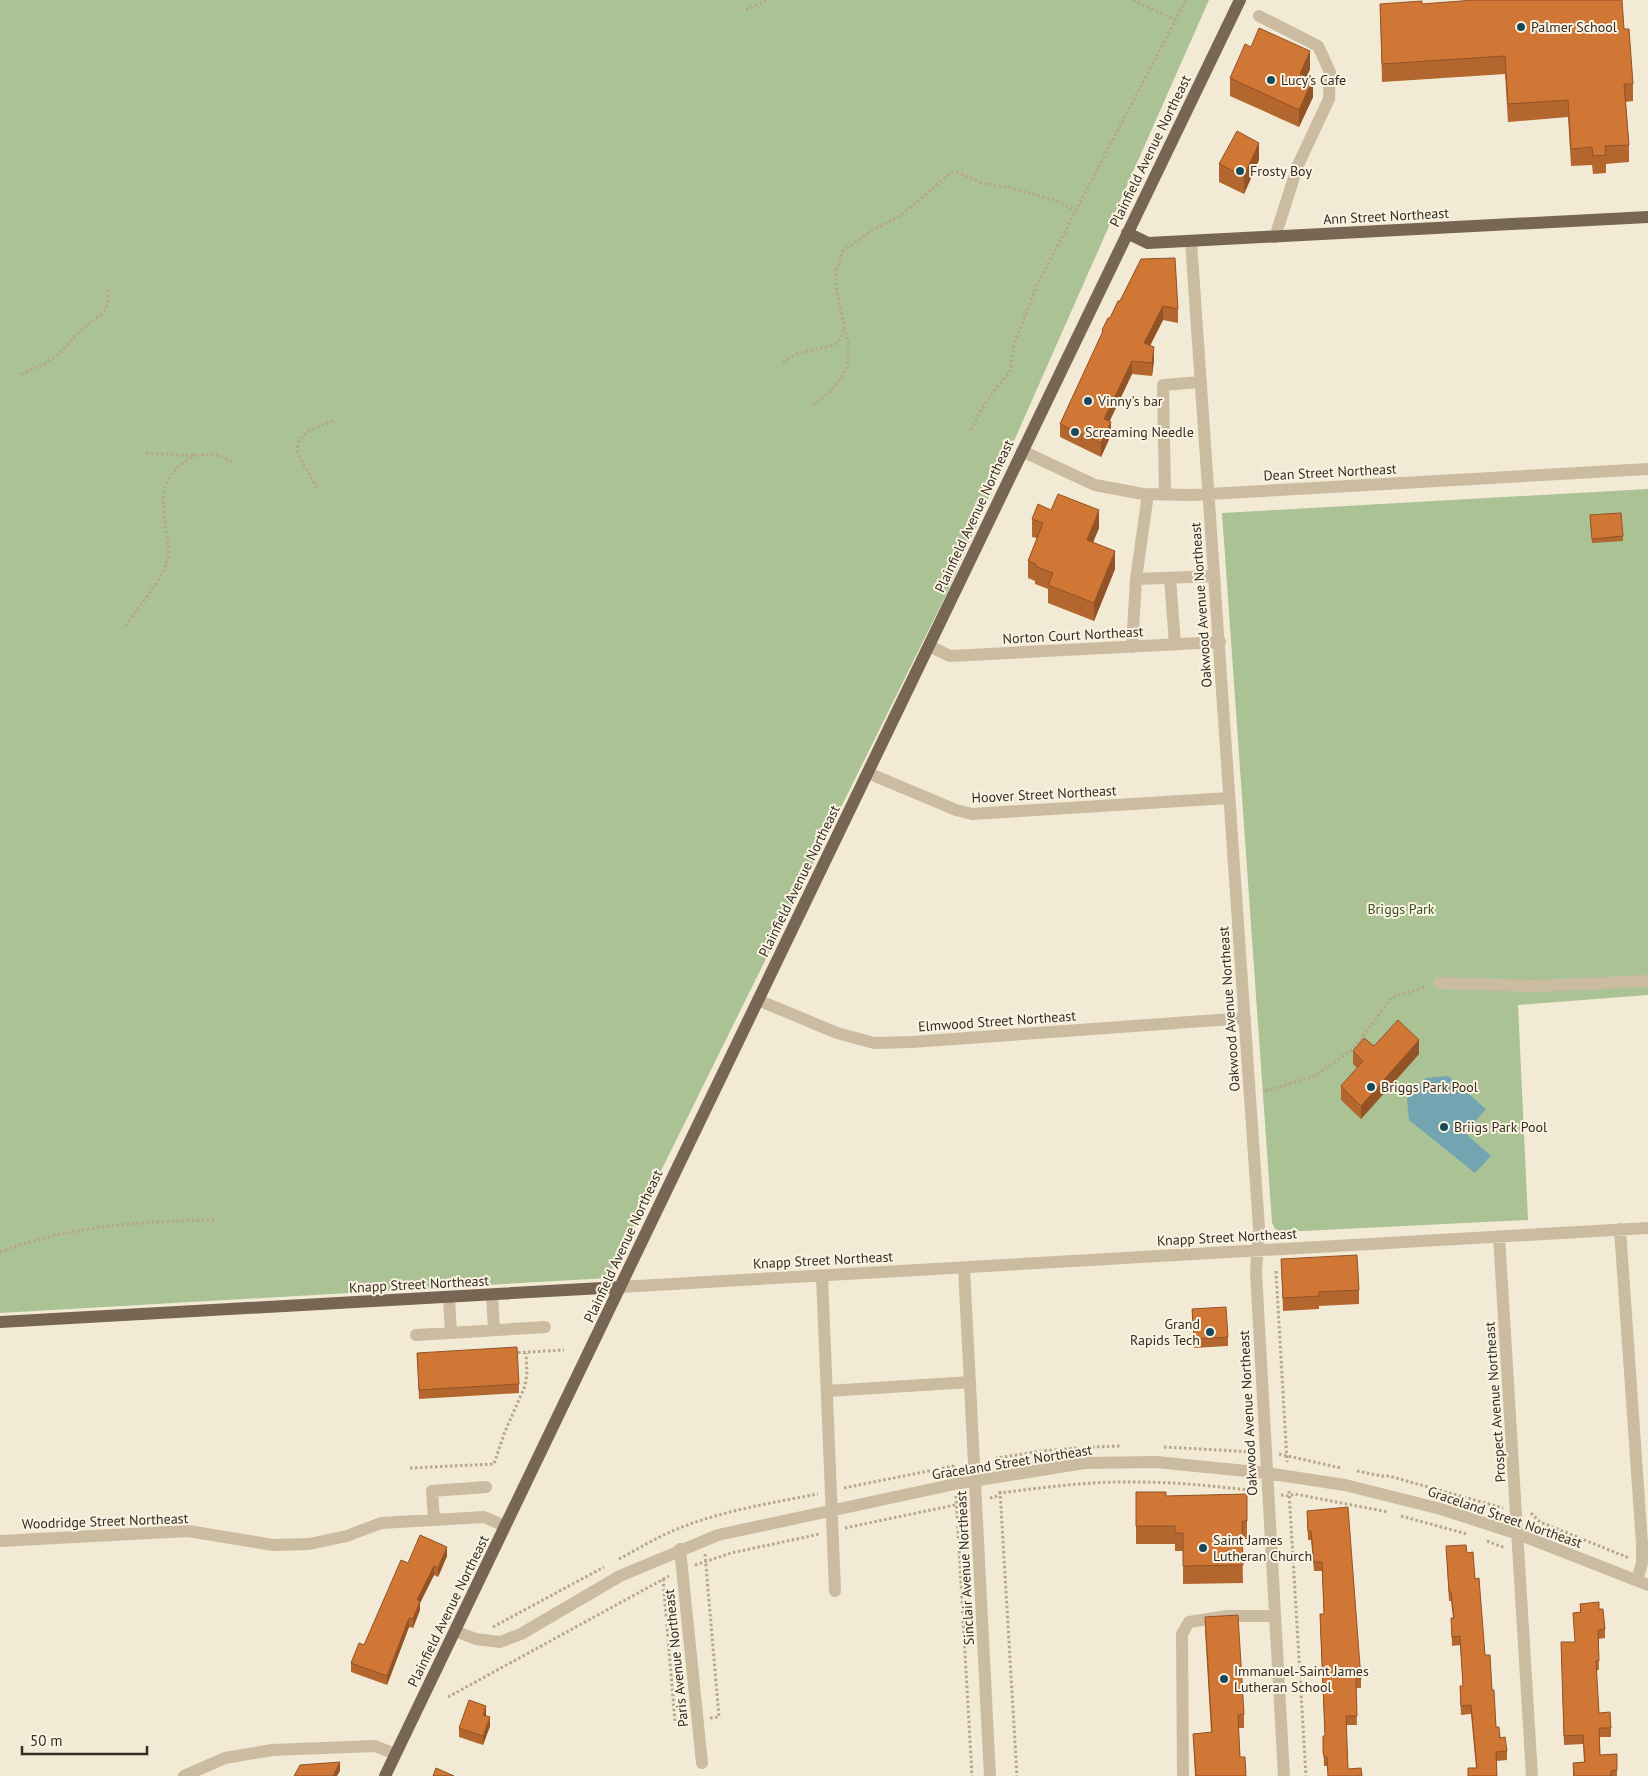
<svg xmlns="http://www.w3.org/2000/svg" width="1648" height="1776" font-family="'PT Sans',sans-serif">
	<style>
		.green { fill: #abc295 }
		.water { fill: #72a4b2 }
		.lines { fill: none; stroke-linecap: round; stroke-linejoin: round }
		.path { stroke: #b7a68b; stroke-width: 3; stroke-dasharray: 2.5 2.5; stroke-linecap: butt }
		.minor { stroke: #cbbca1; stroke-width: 12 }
		.major { stroke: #786654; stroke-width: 12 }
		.wall { fill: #b3662e }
		.shaded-wall { fill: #925326 }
		.building { fill: #d07736; stroke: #925326 }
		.poi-dot { fill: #174959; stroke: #faf3e2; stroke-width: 2 }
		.labels { text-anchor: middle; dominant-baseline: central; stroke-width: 4; stroke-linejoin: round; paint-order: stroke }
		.poi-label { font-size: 14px; fill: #352c24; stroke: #faf3e2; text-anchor: start }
		.street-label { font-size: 14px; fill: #352c24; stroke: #faf3e2 }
		.park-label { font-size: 14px; fill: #3b5526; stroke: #faf3e2 }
	</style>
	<rect width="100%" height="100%" fill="#f3ead5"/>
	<!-- green -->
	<path class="green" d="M0 0H1209L945 597 608 1278 0 1313Z
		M1648 489V995L1518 1005 1528 1220 1282 1232 1275 1229 1272 1223 1222 513Z"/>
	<!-- water -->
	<path class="water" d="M1448 1076 1486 1109 1465 1133 1491 1156 1475 1173 1409 1120 1407 1099 1426 1078Z"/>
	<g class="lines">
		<!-- path -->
		<path class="path" d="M1133 0 1175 20
			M746 10 767 0
			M783 362 797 354 834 345 838 342 844 328
			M21 374 45 364 63 350 78 333 104 312 108 302 109 288
			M813 405 828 394 839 381 848 366V343L836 288V270L843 251 873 230 900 216 952 172 959 173 985 184 1012 188 1060 202 1075 211
			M971 430 981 410 994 391 1010 372 1014 345 1037 285 1186 0
			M146 453 177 455H218L232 461
			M317 488 298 454C293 433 320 426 335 420
			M126 626C138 606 161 582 167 561 170 551 168 540 166 530 161 491 160 476 195 455
			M1265 1091 1315 1076 1353 1049 1392 997 1426 987
			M0 1252C67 1226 143 1221 214 1220
			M1276 1271 1287 1462
			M513 1353 564 1350
			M1092 1447 1120 1446
			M1164 1447 1253 1452
			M1279 1454 1341 1468
			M998 1465 997 1458 1041 1451 1078 1448
			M410 1468 494 1464 504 1434 525 1386 527 1373 526 1353
			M1357 1471 1381 1476H1389L1503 1508
			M844 1488 953 1466 954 1470
			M1000 1491 1017 1776
			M1289 1491 1306 1776
			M1281 1495 1289 1496 1295 1494 1388 1512
			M956 1496 972 1776
			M990 1498 995 1497 1000 1493C1046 1487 1091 1481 1138 1482 1175 1482 1212 1486 1249 1490
			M1531 1513 1540 1522 1629 1558
			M1401 1516 1467 1534
			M845 1528 964 1503
			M1487 1541 1505 1548
			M705 1554 719 1717 710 1718
			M619 1559C638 1549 657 1537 677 1529 721 1511 771 1503 818 1494
			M695 1565 731 1553 820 1534
			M663 1579 675 1721 683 1720
			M493 1627 604 1567
			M448 1697 669 1576"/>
		<!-- minor -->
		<path class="minor" d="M1259 16 1318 46 1330 72 1329 99 1298 165 1275 237
			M1191 241 1259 1228 1256 1272 1284 1776
			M1022 451 1095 485 1143 494 1191 495 1648 469
			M1165 494 1163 385 1201 382
			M1170 578 1175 645
			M1136 579 1214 576
			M929 646 950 656 1220 642
			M1132 647 1136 579 1148 494
			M868 773 956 810 972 814 1229 798
			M1439 983 1535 986 1648 981
			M758 1000 837 1033 874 1043 912 1042 1245 1018
			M1620 1229 1642 1544V1563L1637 1580
			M1499 1236 1532 1776
			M964 1268 990 1776
			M822 1276 835 1591
			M620 1287 1648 1228
			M492 1295 494 1330
			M449 1297 451 1333
			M416 1335 545 1327
			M827 1391 970 1382
			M434 1519 432 1491 486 1487
			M0 1541 188 1531 273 1545 309 1544 347 1536 381 1523 484 1517 505 1526
			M680 1549 702 1763
			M455 1631 476 1639 500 1642 521 1634 620 1576 718 1535 955 1484 1084 1463 1156 1462 1266 1473 1345 1485 1441 1509 1518 1534 1648 1585
			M184 1776 225 1758 272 1750 375 1746 395 1754
			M1183 1776 1182 1634 1189 1622 1227 1616H1275"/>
		<!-- major -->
		<path class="major" d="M1127 233 1148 243 1648 217
			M0 1322 620 1287
			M385 1776C670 1184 953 591 1240 0"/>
	</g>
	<!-- wall -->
	<path class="wall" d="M1380 4H1422L1624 29 1633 84V101L1626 102 1629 145V162L1606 164V173L1593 174 1592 165 1571 166 1568 117 1508 122 1505 74 1382 82Z
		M1251 47 1310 69 1307 77 1313 97 1299 127 1230 96V78Z
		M1259 160 1244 194 1219 182V164Z
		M1141 259 1178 309V323L1163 320 1150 346 1154 360 1152 376 1132 374 1109 422 1111 435 1101 457 1060 437V424L1102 334V330L1120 301Z
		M1032 519 1099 528 1093 542 1115 569 1094 621 1048 603V589L1035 584V581L1028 578V561L1037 538 1032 537Z
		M1590 519 1623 536V541L1592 543Z
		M1374 1046 1419 1054 1361 1119 1341 1100V1086L1357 1068 1353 1064V1051Z
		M1281 1259 1359 1290V1304L1319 1306V1309L1283 1311Z
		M1192 1309 1228 1337V1346L1194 1348Z
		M417 1353 519 1384V1393L419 1399Z
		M1136 1492 1166 1496 1247 1494V1539H1242L1243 1583 1183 1584V1551H1175V1544H1136Z
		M1307 1511 1361 1679V1688H1356L1357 1725H1346L1348 1769 1362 1776H1328L1327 1766H1324L1323 1736H1325L1320 1623V1614H1324L1322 1571H1314L1311 1540H1308Z
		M1446 1546 1467 1553 1475 1579 1485 1655 1492 1690 1496 1727 1507 1751V1760L1496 1761 1497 1776H1468V1768H1476L1471 1714 1461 1715 1460 1695 1463 1686 1460 1645 1452 1646 1451 1618H1453L1451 1601H1449Z
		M447 1556 438 1577 434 1575 420 1603V1610L413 1628 409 1627 387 1685 351 1672V1663L364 1645 408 1563Z
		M1580 1604 1599 1609 1605 1629V1638L1598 1639 1599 1670H1596L1599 1713 1611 1728V1737H1600V1755L1617 1754V1776H1573V1763L1584 1762 1583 1744 1564 1745 1561 1642H1575L1573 1613 1580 1612Z
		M1205 1617 1244 1714V1728H1238L1240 1757 1246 1776H1195L1193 1734 1211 1732 1205 1630Z
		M486 1715V1716L490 1726 483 1745 459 1737V1728Z"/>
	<!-- shaded-wall -->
	<path class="shaded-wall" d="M1310 51V69L1300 91V74Z
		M1313 79V97L1299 127V110Z
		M1259 143V160L1244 194V176Z
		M1163 306V320L1144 357V343Z
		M1154 347V360L1152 376V363Z
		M1132 361V374L1104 433V419Z
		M1111 422V435L1101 457V443Z
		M1099 510V528L1087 557V540Z
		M1115 551V569L1094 621V603Z
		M1419 1040V1054L1361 1119V1106Z
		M447 1547V1556L438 1577V1568Z
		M434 1566V1575L420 1603V1610L413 1628V1619L417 1600Z
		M409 1618V1627L387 1685V1676Z
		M486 1706V1715L483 1724V1715Z
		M490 1717V1726L483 1745V1736Z
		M340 1762V1771L337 1776H333Z"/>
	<!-- building -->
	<path class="building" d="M1474 0H1622L1624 29H1629L1633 84H1624L1629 145 1605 146 1606 155 1593 156 1592 147 1571 149 1568 100 1508 104 1505 56 1382 64 1380 4 1422 1V4Z
		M1259 28 1310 51 1300 74 1313 79 1299 110 1230 78 1245 44 1251 47Z
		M1237 131 1259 143 1244 176 1219 164Z
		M1175 258 1178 309 1163 306 1144 343 1154 347 1152 363 1132 361 1104 419 1111 422 1101 443 1060 424 1103 331 1102 330 1108 318H1110L1118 301H1120L1141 259Z
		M1058 494 1099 510 1087 540 1115 551 1094 603 1048 585 1053 573 1035 566 1036 564 1028 561 1043 523 1032 519 1038 504 1051 510Z
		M1621 513 1623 536 1592 539 1590 515Z
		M1398 1020 1419 1040 1361 1106 1341 1086 1363 1061 1353 1051 1364 1038 1374 1046Z
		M1357 1255 1359 1290 1319 1292V1296L1283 1298 1281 1259Z
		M1226 1307 1228 1337 1194 1339 1192 1309Z
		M517 1347 519 1384 419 1390 417 1353Z
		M1136 1492H1166V1496L1247 1494V1521H1242L1243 1565 1183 1566V1533H1175V1526H1136Z
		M1348 1507 1361 1679H1356L1357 1716H1346L1348 1769 1361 1768 1362 1776H1328L1327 1757H1324L1323 1752V1736H1325L1320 1614H1324L1322 1562H1314L1311 1531H1308L1307 1511Z
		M420 1535 447 1547 438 1568 434 1566 417 1600 420 1601 413 1619 409 1618 387 1676 351 1663 359 1643 364 1645 401 1560 408 1563Z
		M1466 1545 1467 1553 1473 1552 1475 1579 1479 1578 1485 1655H1490L1492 1690H1494L1496 1727H1499L1500 1738 1505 1737 1507 1751 1496 1752 1497 1776H1468V1768H1477L1471 1705 1461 1706 1460 1686H1463L1460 1636 1452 1637 1451 1618H1454L1451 1592H1449L1446 1546Z
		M1599 1602V1609H1603L1605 1629 1598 1630 1599 1661H1596L1599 1713 1610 1712 1611 1728H1599L1600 1755 1617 1754V1770L1611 1771V1776H1574L1573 1763 1585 1762 1583 1735 1564 1736 1561 1642H1575L1573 1613 1581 1612 1580 1604Z
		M1238 1615 1244 1714 1238 1715 1240 1757H1245L1246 1776H1196L1193 1734 1212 1732 1205 1617Z
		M469 1700 486 1706 483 1715 490 1717 483 1736 459 1728Z
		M340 1762 333 1776H294L300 1765Z
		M436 1768 454 1776H433Z"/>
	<!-- markers -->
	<g class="poi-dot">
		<circle cx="1521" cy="27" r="5"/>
		<circle cx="1271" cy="80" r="5"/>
		<circle cx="1240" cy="171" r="5"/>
		<circle cx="1088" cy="401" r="5"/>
		<circle cx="1075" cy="432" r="5"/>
		<circle cx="1371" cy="1087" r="5"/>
		<circle cx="1444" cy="1127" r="5"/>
		<circle cx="1210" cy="1332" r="5"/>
		<circle cx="1203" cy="1548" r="5"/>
		<circle cx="1224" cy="1679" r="5"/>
	</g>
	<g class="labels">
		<!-- poi labels -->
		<g class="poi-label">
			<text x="1531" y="27">Palmer School</text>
			<text x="1281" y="80">Lucy's Cafe</text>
			<text x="1250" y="171">Frosty Boy</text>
			<text x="1098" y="401">Vinny's bar</text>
			<text x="1085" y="432">Screaming Needle</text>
			<text x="1381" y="1087">Briggs Park Pool</text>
			<text x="1454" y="1127">Briigs Park Pool</text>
			<text x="1200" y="1324" text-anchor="end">Grand<tspan x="1200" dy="16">Rapids Tech</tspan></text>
			<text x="1213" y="1540">Saint James<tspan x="1213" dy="16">Lutheran Church</tspan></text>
			<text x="1234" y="1671">Immanuel-Saint James<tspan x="1234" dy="16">Lutheran School</tspan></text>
		</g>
		<!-- street labels -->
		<g class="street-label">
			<text transform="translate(1150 151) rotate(-64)">Plainfield Avenue Northeast</text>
			<text transform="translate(1386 216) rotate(-3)">Ann Street Northeast</text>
			<text transform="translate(1330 472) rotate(-3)">Dean Street Northeast</text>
			<text transform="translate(974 516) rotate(-65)">Plainfield Avenue Northeast</text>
			<text transform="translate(1201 605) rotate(-94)">Oakwood Avenue Northeast</text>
			<text transform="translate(1073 635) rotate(-3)">Norton Court Northeast</text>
			<text transform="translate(1044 794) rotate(-3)">Hoover Street Northeast</text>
			<text transform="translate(799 881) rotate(-64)">Plainfield Avenue Northeast</text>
			<text transform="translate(1229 1009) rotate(-94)">Oakwood Avenue Northeast</text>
			<text transform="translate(997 1021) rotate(-4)">Elmwood Street Northeast</text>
			<text transform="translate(1227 1237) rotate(-3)">Knapp Street Northeast</text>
			<text transform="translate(623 1246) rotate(-65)">Plainfield Avenue Northeast</text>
			<text transform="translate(823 1260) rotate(-3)">Knapp Street Northeast</text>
			<text transform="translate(419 1284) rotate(-3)">Knapp Street Northeast</text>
			<text transform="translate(1495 1402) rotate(-94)">Prospect Avenue Northeast</text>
			<text transform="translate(1248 1413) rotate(-93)">Oakwood Avenue Northeast</text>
			<text transform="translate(1012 1462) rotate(-9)">Graceland Street Northeast</text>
			<text transform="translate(1505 1517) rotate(19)">Graceland Street Northeast</text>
			<text transform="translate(105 1521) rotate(-2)">Woodridge Street Northeast</text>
			<text transform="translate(965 1568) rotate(-93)">Sinclair Avenue Northeast</text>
			<text transform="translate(448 1611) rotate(-64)">Plainfield Avenue Northeast</text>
			<text transform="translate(676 1658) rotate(-96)">Paris Avenue Northeast</text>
		</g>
		<!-- park labels -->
		<g class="park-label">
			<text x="1401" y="909">Briggs Park</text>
		</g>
	</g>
	<!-- scale -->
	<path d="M22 1746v8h125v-8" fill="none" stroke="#352c24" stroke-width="2.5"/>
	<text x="30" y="1746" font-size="15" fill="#352c24" stroke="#faf3e2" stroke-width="4" paint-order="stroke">50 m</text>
</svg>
